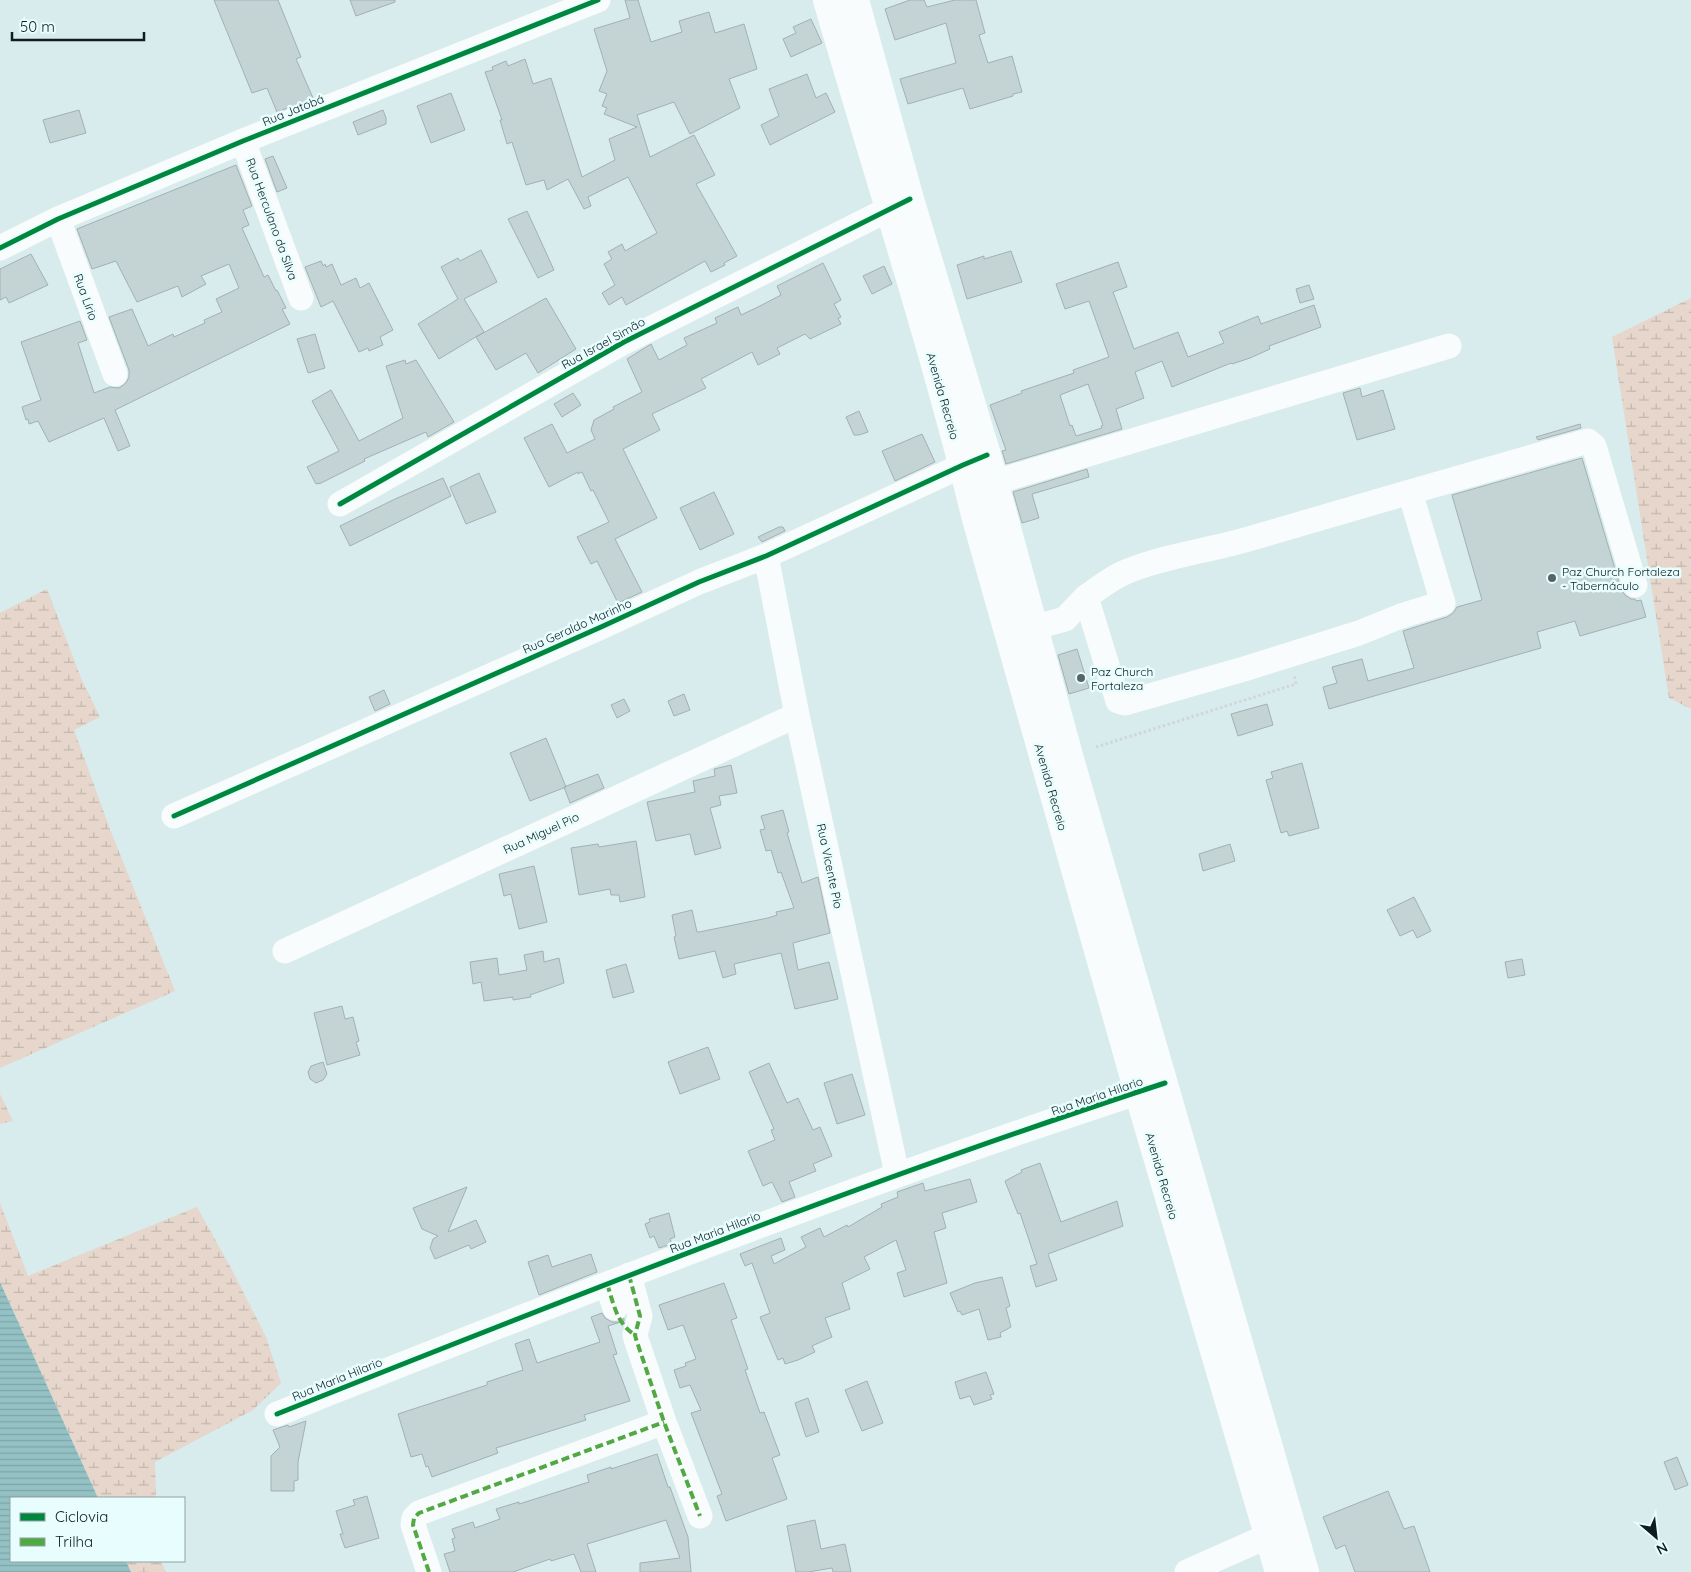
<svg xmlns="http://www.w3.org/2000/svg" width="1691" height="1572" font-family="Quicksand,sans-serif">
	<style>
		.wetland { fill: url(#wetland-marsh) }
		.water { fill: url(#water-rules) }
		.building { fill: #c4d3d4; stroke: #a2b1b3; fill-rule: evenodd }
		.lines { fill: none; stroke-linecap: round; stroke-linejoin: round }
		.path { stroke: #d1d7d7; stroke-width: 3; stroke-dasharray: 2.5 2.5; stroke-linecap: butt }
		.minor { stroke: #f9fcfc; stroke-width: 25 }
		.major { stroke: #f9fcfc; stroke-width: 28 }
		.quiet { stroke: #51a943; stroke-width: 4; stroke-dasharray: 8 4; stroke-linecap: butt }
		.cycleway-casing { stroke: #e8fdfe; stroke-width: 8 }
		.cycleway { stroke: #00873e; stroke-width: 5 }
		.poi-dot { fill: #566566; stroke: #e8fdfe; stroke-width: 2 }
		.labels { text-anchor: middle; dominant-baseline: central; stroke-width: 5; stroke-linejoin: round; paint-order: stroke }
		.street-label { font-size: 12px; fill: #101d1e; stroke: #e8fdfe }
		.poi-label { font-size: 12px; fill: #101d1e; stroke: #e8fdfe; text-anchor: start }
	</style>
	<defs>
		<pattern id="wetland-marsh" width="20" height="14" patternUnits="userSpaceOnUse" patternTransform="scale(1.25)"><rect width="20" height="14" fill="#e6d6cb"/><path d="M1 5h8M5 5V1M11 12h8M15 12V8" fill="none" stroke="#c4b7ae"/></pattern>
		<pattern id="water-rules" width="6" height="5" patternUnits="userSpaceOnUse" patternTransform="scale(1.25)"><rect width="6" height="5" fill="#94c1c4"/><path d="M0 2.5h6" fill="none" stroke="#7fa5a8"/></pattern>
	</defs>
	<rect width="100%" height="100%" fill="#d8ebed"/>
	<!-- wetland -->
	<path class="wetland" d="M1691 298V709L1669 698 1612 337Z
		M47 589 81 678 100 717 74 730 111 832 175 991 0 1068V613Z
		M0 1094 13 1121 0 1124Z
		M0 1203 28 1276 197 1207 232 1270 266 1337 281 1383 253 1410 155 1462 156 1498H98L0 1282Z
		M126 1561H161L166 1572H131Z"/>
	<!-- water -->
	<path class="water" d="M0 1282 98 1498H11V1561H126L131 1572H0Z"/>
	<!-- building -->
	<path class="building" d="M214 0H278L301 57 296 59 313 98 277 112 267 88 252 93Z
		M350 0H395V2L356 16Z
		M625 0H638L651 42 682 32 679 21 709 12 715 33 744 24 757 69 729 79 740 108 690 134 674 102 637 115 650 157 694 135 715 175 696 184 737 256 724 263 725 265 711 272 705 261 626 305 622 297 609 305 602 293 615 285 604 264 612 259 608 252 622 244 625 251 657 233 628 177 588 197 591 206 584 209 568 179 547 190 544 180 526 185 512 142 507 144 500 120H502L485 72 493 70 492 67 506 61 508 66 525 59 533 84 551 78 582 177 615 160 609 139 637 127 604 114 607 108 602 106 607 94 599 91 607 71 594 29 630 18Z
		M910 0H924L927 7 955 0H976L985 33 979 35 988 63 1012 56 1022 92 1013 94V96L970 109 963 88 908 104 900 79 956 63 946 23 895 40 885 9Z
		M811 19 822 43 791 57 783 39 796 33 793 27Z
		M807 74 816 98 826 93 835 112 770 145 761 125 779 116 769 89Z
		M451 93 465 130 431 143 417 106Z
		M79 110 86 133 50 143 43 120Z
		M383 110 386 118V124L358 135 353 122Z
		M273 156 287 188 277 192 265 159Z
		M236 165 252 206 243 210 249 225 242 228 264 277 268 275 276 291 277 290 286 308 282 309 290 324 115 410 130 446 118 451 104 418 49 442 38 421 29 424 28 419 26 420 22 407 41 400 21 342 80 321 87 340 78 343 94 393 110 387 119 388 126 383 129 377V370L109 317 132 309 148 346 173 334 174 337 205 323 204 320 222 312 216 299 239 288 229 264 201 276 206 284 182 297 178 286 137 302 116 261 92 269 77 229Z
		M527 211 554 270 538 278 508 219Z
		M481 250 497 282 464 299 484 332 439 359 418 324 458 299 441 267 458 258 460 261Z
		M1011 251 1022 282 967 299 957 265 984 256V259Z
		M31 254 48 285 9 303 6 297 0 300V269Z
		M321 261 323 266 325 264 326 267 332 264 341 285 356 278 360 288 369 283 393 330 380 337 383 345 369 351 368 348 359 352 333 301 321 307 305 267Z
		M1118 262 1127 287 1113 292 1134 349 1178 332 1188 357 1224 343 1219 332 1258 316 1261 324 1314 305 1321 327 1269 346 1270 349 1250 358 1232 364 1231 363 1172 387 1162 361 1135 372 1144 398 1116 409 1122 429 1006 464 1002 451 1006 450 990 405 1022 393 1021 391 1074 373 1073 370 1109 357 1089 301 1065 309 1056 284ZM1088 384 1103 425 1101 426 1102 428 1076 436 1072 425 1070 426 1060 395Z
		M823 263 841 300 834 304 841 317 838 318 841 324 810 339 805 334 777 348 780 354 758 365 752 352 701 379 706 388 652 414 660 430 623 449 657 518 615 539 642 592 618 603 597 561 591 564 577 537 609 522 593 490 591 491 582 472 578 474V472L549 487 524 438 552 424 567 453 595 439 591 430 594 420 614 409 613 407 642 392 627 359 651 344 659 360 687 345 684 338 717 323 715 318 738 307 741 315 758 307 781 295 777 286Z
		M884 266 892 284 872 294 863 276Z
		M1309 285 1314 299 1300 303 1296 289Z
		M546 298 576 349 538 373 526 353 496 370 476 337Z
		M315 334 325 368 308 373 297 339Z
		M405 360 406 364 416 360 454 422 428 437 426 432 364 459 365 461 319 484V483L316 484 307 467 339 451 312 401 331 390 359 441 403 418 386 366Z
		M1360 388 1362 397 1383 390 1395 429 1357 440 1343 393Z
		M573 393 581 405 562 417 554 404Z
		M859 411 868 432 859 435H854L846 417Z
		M1580 424 1581 428 1538 440 1536 437Z
		M922 434 935 462 895 481 882 451Z
		M1582 458 1621 589 1625 595 1631 599H1635L1636 601 1641 600 1646 617 1580 636 1575 621 1537 632 1541 648 1329 709 1323 687 1337 683 1332 667 1362 659 1368 681 1414 668 1403 631 1447 617 1453 613 1457 607 1482 600 1452 495Z
		M1087 469 1089 477 1032 494 1039 518 1022 523 1013 492Z
		M479 473 496 512 466 524 450 487Z
		M443 478 451 496 350 546 340 526 395 499Z
		M714 492 734 534 700 550 680 508Z
		M779 527H783L785 531 762 542 758 537Z
		M1077 649 1089 688 1069 694 1058 655Z
		M384 690 390 704 375 711 369 697Z
		M684 694 690 710 674 716 668 701Z
		M624 699 630 711 617 718 611 705Z
		M1267 704 1273 725 1238 736 1231 714Z
		M546 738 566 787 530 801 510 753Z
		M1302 763 1319 828 1289 836 1287 831 1281 833 1266 780 1273 778 1271 772Z
		M731 765 737 793 719 796 721 805 710 808 721 848 695 855 690 834 656 841 647 802 695 792 693 781 715 776 714 769Z
		M598 774 604 788 570 803 564 787Z
		M783 810 789 832 787 833 802 883 818 877 830 933 793 943 798 970 829 962 838 999 795 1009 781 953 734 964 736 974 723 978 715 951 679 959 674 937 676 936 672 915 692 910 697 932H699L768 918 777 915 776 912 794 908 781 872 778 873 771 850 766 851 760 830 765 829 761 816Z
		M636 841 645 897 620 902 619 895H611L610 889 579 895 571 848 598 844 599 847Z
		M1230 844 1235 861 1203 871 1199 854Z
		M534 866 547 922 519 929 511 894 504 896 499 874Z
		M1414 897 1431 931 1417 938 1413 930 1400 936 1387 910Z
		M543 951 544 962 559 958 564 983 530 995 531 997 513 1000V997L484 1001 481 982 473 984 470 962 497 958 499 975 527 970 524 955Z
		M1522 959 1525 975 1508 978 1505 962Z
		M626 964 634 992 613 998 606 970Z
		M342 1006 345 1019 353 1017 359 1041 356 1042 360 1055 327 1065 314 1013Z
		M708 1047 720 1079 680 1094 668 1062Z
		M323 1062 327 1074 323 1080 316 1083 310 1079 308 1072 311 1066Z
		M769 1063 787 1103 798 1098 813 1130 820 1127 832 1156 813 1164 816 1171 789 1182 795 1197 782 1202 772 1182 763 1186 748 1151 775 1140 771 1130 774 1129 749 1072Z
		M852 1074 865 1115 837 1124 824 1083Z
		M1040 1163 1061 1222 1117 1201 1123 1226 1048 1254 1057 1280 1036 1287 1030 1266 1037 1264 1020 1213 1018 1214 1005 1181 1022 1172 1021 1170Z
		M970 1179 977 1202 942 1213 946 1228 934 1232 947 1283 904 1297 897 1273 906 1270 896 1240 864 1257 870 1269 842 1283 850 1309 825 1318 832 1337 812 1346 815 1352 798 1360 785 1364 783 1358 778 1360 760 1317 770 1313 752 1263 745 1266 740 1254 781 1238 785 1250 771 1256 774 1264 806 1247 801 1237 820 1228 824 1237 847 1225 848 1227 882 1207 881 1204 898 1197 897 1192 923 1183 925 1191Z
		M467 1187 448 1232 476 1220 486 1242 471 1249 469 1245 435 1259 430 1248 433 1239 438 1236 422 1229 413 1208Z
		M669 1213 675 1237 670 1239 672 1244 659 1248 654 1236 650 1238 645 1224 650 1222 649 1219Z
		M591 1254 597 1272 539 1295 528 1262 548 1255 552 1267Z
		M1002 1277 1010 1306 1006 1308 1011 1327 1000 1333 1001 1337 988 1340 979 1309 962 1315 960 1311 958 1312 950 1293 975 1283Z
		M724 1283 737 1318 731 1320 748 1369 745 1370 760 1413 764 1412 780 1455 772 1458 787 1499 726 1521 717 1496 722 1494 691 1413 701 1410 690 1385 680 1388 674 1370 686 1366 685 1363 696 1359 683 1325 668 1330 659 1305Z
		M602 1313 605 1318 612 1322H619L624 1318V1321L608 1326 617 1354 613 1355 630 1401 584 1415 586 1420 496 1448 498 1453 432 1477 428 1466 426 1467 422 1454 411 1457 398 1414 487 1385V1382L523 1370 515 1344 529 1339 537 1363 600 1342 591 1317Z
		M986 1372 994 1394 990 1395 992 1399 974 1405 970 1396 960 1399 955 1382Z
		M867 1381 883 1423 862 1431 845 1390Z
		M808 1398 819 1432 806 1437 795 1403Z
		M306 1421 298 1462V1480L294 1481V1491H271V1456L280 1447 273 1430 288 1425 289 1427Z
		M657 1454 668 1487H670L688 1537 691 1572H640V1563L680 1558 666 1520 587 1544 596 1572H581L574 1554 551 1561 550 1559 513 1572H450L444 1554 455 1551 452 1539 455 1538 452 1529 473 1522 475 1528 500 1519 496 1509 519 1502V1504L589 1482 587 1475 611 1467V1469Z
		M1677 1457 1688 1485 1675 1490 1664 1462Z
		M1388 1491 1404 1529 1414 1526 1430 1572H1355L1345 1545 1336 1549 1323 1517Z
		M367 1496 379 1538 345 1548 340 1534H343L336 1511 355 1505 353 1500Z
		M815 1520 821 1549 845 1544 851 1572H833L832 1568 808 1572H796L787 1526Z"/>
	<g class="lines">
		<!-- path -->
		<path class="path" d="M1096 747 1296 684 1294 674"/>
		<!-- minor -->
		<path class="minor" d="M243 141 301 298
			M58 219 115 374
			M0 248 58 219 243 141 598 0
			M995 482 1449 346
			M1410 492 1443 603 1401 616 1359 633 1244 669 1125 703 1118 701 1086 597C1099 588 1112 577 1128 571 1165 556 1206 551 1245 540 1300 524 1355 508 1410 492Z
			M1410 492 1588 441 1594 446 1635 585
			M340 504 624 342 907 200
			M766 556 797 715 897 1174
			M1015 633 1065 619 1086 597
			M174 816 601 627 699 582 766 556 981 457
			M285 951 797 715
			M629 1275 640 1316 635 1335 636 1339 664 1422 700 1516
			M607 1284 615 1308
			M277 1414C569 1298 860 1182 1158 1086
			M429 1572 413 1525 414 1518 419 1513 664 1422
			M1187 1572 1268 1536"/>
		<!-- major -->
		<path class="major" d="M827 0C877 173 933 344 976 519L1138 1092 1279 1572
			M855 0 910 199 987 455 1070 759 1305 1572"/>
		<!-- quiet -->
		<path class="quiet" d="M629 1275 640 1316 635 1335 636 1339 664 1422 700 1516
			M607 1284C614 1304 616 1323 635 1335
			M429 1572 413 1525 414 1518 419 1513 664 1422"/>
		<!-- cycleway casing -->
		<g class="cycleway-casing">
			<path id="cycleway" d="M0 248 58 219 243 141 598 0
				M340 504 624 342 910 199
				M174 816 601 627 699 582 766 556 963 465 987 455
				M277 1414C571 1297 864 1181 1165 1083"/>
		</g>
		<!-- cycleway -->
		<use href="#cycleway" class="cycleway"/>
	</g>
	<!-- markers -->
	<g class="poi-dot">
		<circle cx="1552" cy="578" r="5"/>
		<circle cx="1081" cy="678" r="5"/>
	</g>
	<g class="labels">
		<!-- street labels -->
		<g class="street-label">
			<text transform="translate(293 110) rotate(-22)">Rua Jatobá</text>
			<text transform="translate(272 219) rotate(70)">Rua Herculano da Silva</text>
			<text transform="translate(86 297) rotate(70)">Rua Lírio</text>
			<text transform="translate(603 343) rotate(-29)">Rua Israel Simão</text>
			<text transform="translate(943 396) rotate(74)">Avenida Recreio</text>
			<text transform="translate(577 626) rotate(-24)">Rua Geraldo Marinho</text>
			<text transform="translate(1051 787) rotate(74)">Avenida Recreio</text>
			<text transform="translate(541 833) rotate(-25)">Rua Miguel Pio</text>
			<text transform="translate(830 866) rotate(78)">Rua Vicente Pio</text>
			<text transform="translate(1097 1096) rotate(-19)">Rua Maria Hilario</text>
			<text transform="translate(1162 1176) rotate(74)">Avenida Recreio</text>
			<text transform="translate(715 1232) rotate(-21)">Rua Maria Hilario</text>
			<text transform="translate(337 1379) rotate(-22)">Rua Maria Hilario</text>
		</g>
		<!-- poi labels -->
		<g class="poi-label">
			<text x="1562" y="571">Paz Church Fortaleza<tspan x="1562" dy="14">- Tabernáculo</tspan></text>
			<text x="1091" y="671">Paz Church<tspan x="1091" dy="14">Fortaleza</tspan></text>
		</g>
	</g>
	<!-- legend -->
	<rect x="10" y="1497" width="175" height="65" fill="#e8fdfe" stroke="#92a3a4"/>
	<rect x="20" y="1513" width="25" height="8" fill="#00873e" stroke="#92a3a4"/>
	<text x="55" y="1522" font-size="15" fill="#101d1e">Ciclovia</text>
	<rect x="20" y="1538" width="25" height="8" fill="#51a943" stroke="#92a3a4"/>
	<text x="55" y="1547" font-size="15" fill="#101d1e">Trilha</text>
	<!-- north arrow -->
	<g transform="translate(1656 1537) rotate(152)" stroke="#e8fdfe" stroke-width="4" paint-order="stroke">
	<path d="M0-4L9 19L0 12L-9 19Z" fill="#101d1e"/>
	<text y="-8" font-size="14" font-weight="bold" text-anchor="middle" fill="#101d1e">N</text>
	</g>
	<!-- scale -->
	<path d="M12 32v8h132v-8" fill="none" stroke="#101d1e" stroke-width="2.5"/>
	<text x="20" y="32" font-size="15" fill="#101d1e" stroke="#e8fdfe" stroke-width="4" paint-order="stroke">50 m</text>
</svg>
